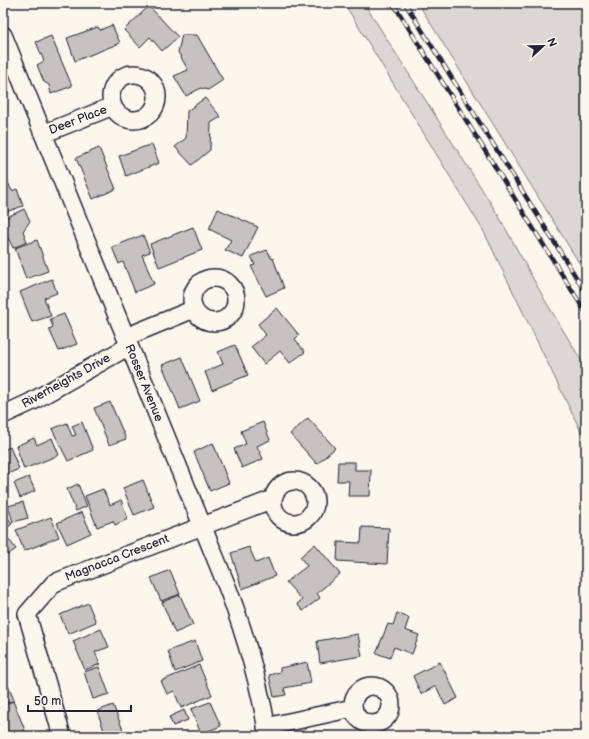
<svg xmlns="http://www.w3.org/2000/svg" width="589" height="739" font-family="'Balsamiq Sans',sans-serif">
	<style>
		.green { fill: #dbd8d3; stroke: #7e7d87 }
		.building { fill: #c6c2c0; stroke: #22223b }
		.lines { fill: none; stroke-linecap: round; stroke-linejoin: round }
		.minor-casing { stroke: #22223b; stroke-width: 20 }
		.minor { stroke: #fbf7ec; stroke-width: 17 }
		.rail-casing { stroke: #22223b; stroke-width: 4.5 }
		.rail { stroke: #fbf7ec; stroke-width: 3; stroke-dasharray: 9; stroke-linecap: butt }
		.labels { text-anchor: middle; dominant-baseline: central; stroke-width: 3.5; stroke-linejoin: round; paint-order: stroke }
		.street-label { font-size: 12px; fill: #22223b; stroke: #fbf7ec }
	</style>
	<rect width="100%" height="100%" fill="#fbf7ec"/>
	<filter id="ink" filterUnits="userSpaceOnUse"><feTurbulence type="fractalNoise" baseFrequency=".025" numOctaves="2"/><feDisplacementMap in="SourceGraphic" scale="8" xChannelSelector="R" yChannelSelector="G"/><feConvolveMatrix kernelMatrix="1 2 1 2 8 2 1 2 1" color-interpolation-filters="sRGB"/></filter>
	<g filter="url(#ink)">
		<!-- green -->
		<path class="green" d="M344 3H364L497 213 546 302 586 368V442L484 232Z
			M418 3H586V274Z"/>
		<!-- building -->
		<path class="building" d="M149 6 178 37 162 51 150 37 140 47 124 30Z
			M112 25 120 43 75 61 67 38 98 27 100 30Z
			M182 35H197L223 80 208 90 201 88 186 96 174 76 188 70 178 52Z
			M51 36 72 86 51 94 49 85 44 82 37 65 44 61 36 42Z
			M205 98 221 117 211 123 210 150 192 165 175 147 186 138 187 111Z
			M152 144 159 163 126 176 119 156Z
			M99 148 116 189 93 199 76 158Z
			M5 176 12 191 17 189 23 206 3 213V177Z
			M24 209 30 221 23 231 27 242 13 248 8 238 3 240V219Z
			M218 209 258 227 243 258 225 250 231 240 209 229Z
			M193 227 202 250 159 267 150 244Z
			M143 235 150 252 142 255 154 284 135 292 123 262 119 264 112 247Z
			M37 240 48 271 26 279 15 248Z
			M267 250 272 259 273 258 284 288 266 296 251 266 255 265 251 256Z
			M52 279 57 293 44 298 51 316 32 322 20 292Z
			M277 308 299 335 295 339 305 352 290 363 280 351 264 364 251 347 266 335 258 324Z
			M64 314 77 344 59 351 49 329 53 327 50 319Z
			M235 345 248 375 212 390 205 372 223 364 218 352Z
			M182 357 200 401 180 409 162 365Z
			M110 402 126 439 109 445 94 408Z
			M308 418 335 448 317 464 290 434Z
			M82 422 93 450 68 461 52 429 67 423 72 436 76 435 72 426Z
			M263 422 270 440 257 446 263 459 242 468 234 449 246 444 241 431Z
			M34 438 37 445 52 438 59 455 24 469 16 446Z
			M213 443 229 483 210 491 194 452Z
			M10 447 19 469 3 476V450Z
			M338 462H355V470H371L370 496H348L349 481H337Z
			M29 477 35 491 20 498 14 483Z
			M143 480 154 507 134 515 123 488Z
			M78 484 87 506 76 511 67 489Z
			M103 489 110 505 121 500 128 519 115 525 113 521 97 527 85 496Z
			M23 502 28 518 13 522 8 506Z
			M3 509 12 524 3 530Z
			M82 512 91 533 67 544 57 523Z
			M51 517 59 537 24 551 16 530Z
			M362 527 389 528 387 564 337 561 338 542 361 543Z
			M4 533 16 549 3 558V534Z
			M315 544 340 574 317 593 320 598 303 611 297 604 302 600 286 582 307 566 300 557Z
			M249 547 256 563 268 558 275 576 242 589 231 553Z
			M170 570 180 594 161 601 151 578Z
			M180 595 193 625 175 633 162 602Z
			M88 603 96 622 68 634 60 615Z
			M397 613 409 618 405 630 419 635 412 654 394 647 390 658 376 653 388 624 393 625Z
			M101 629 109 647 95 652 100 664 85 670 73 641Z
			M358 634 362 656 320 663 317 641Z
			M195 641 202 661 175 672 168 651Z
			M307 662 311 683 284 688 286 695 274 697 269 675 280 672V668Z
			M440 662 458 698 445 705 436 686 421 694 413 676Z
			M199 665 212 695 181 708 174 691 167 694 161 681Z
			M99 667 109 694 93 699 84 672Z
			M4 676 14 700 3 705V677Z
			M13 701 25 730 11 736H3V706Z
			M210 702 221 726 201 734 191 709Z
			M113 705 125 735 122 736H106L97 711Z
			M184 710 188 720 173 726 169 717Z"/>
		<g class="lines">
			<!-- minor casing -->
			<g class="minor-casing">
				<path id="minor" d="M3 35 228 589C246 637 260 685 268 736
					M111 97a23 23 0 1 1 46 0a23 23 0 1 1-46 0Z
					M43 134 113 106
					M192 300a22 22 0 1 1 44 0a22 22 0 1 1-44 0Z
					M126 337 194 309
					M3 415 31 402 129 346
					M273 502a21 21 0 1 1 42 0a21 21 0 1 1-42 0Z
					M353 705a19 19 0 1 1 38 0a19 19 0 1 1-38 0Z
					M266 727 353 708
					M62 736 27 614 54 583 273 499"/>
			</g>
			<!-- minor -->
			<use href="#minor" class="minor"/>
			<!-- rail casing -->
			<g class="rail-casing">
				<path id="rail" d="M393 3 586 313
					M405 3 586 293"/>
			</g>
			<!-- rail -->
			<use href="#rail" class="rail"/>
		</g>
	</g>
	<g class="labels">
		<!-- street labels -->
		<g class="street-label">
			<text transform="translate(78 120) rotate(-21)">Deer Place</text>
			<text transform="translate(66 381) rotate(-29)">Riverheights Drive</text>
			<text transform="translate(144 383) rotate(68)">Rosser Avenue</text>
			<text transform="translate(117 558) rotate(-21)">Magnacca Crescent</text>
		</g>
	</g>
	<!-- margin -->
	<rect width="589" height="739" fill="none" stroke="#fbf7ec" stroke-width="16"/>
	<rect x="8" y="8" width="573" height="723" fill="none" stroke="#22223b" stroke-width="1.5" filter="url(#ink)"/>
	<!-- north arrow -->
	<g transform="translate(543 46) rotate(68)" stroke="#fbf7ec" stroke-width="3" paint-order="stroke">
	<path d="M0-3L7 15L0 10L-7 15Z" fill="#22223b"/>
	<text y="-6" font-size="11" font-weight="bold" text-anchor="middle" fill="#22223b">N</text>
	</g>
	<!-- scale -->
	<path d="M28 705v6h103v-6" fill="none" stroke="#22223b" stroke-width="2"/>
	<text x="34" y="705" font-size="12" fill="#22223b" stroke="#fbf7ec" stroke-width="3" paint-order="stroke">50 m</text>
</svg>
